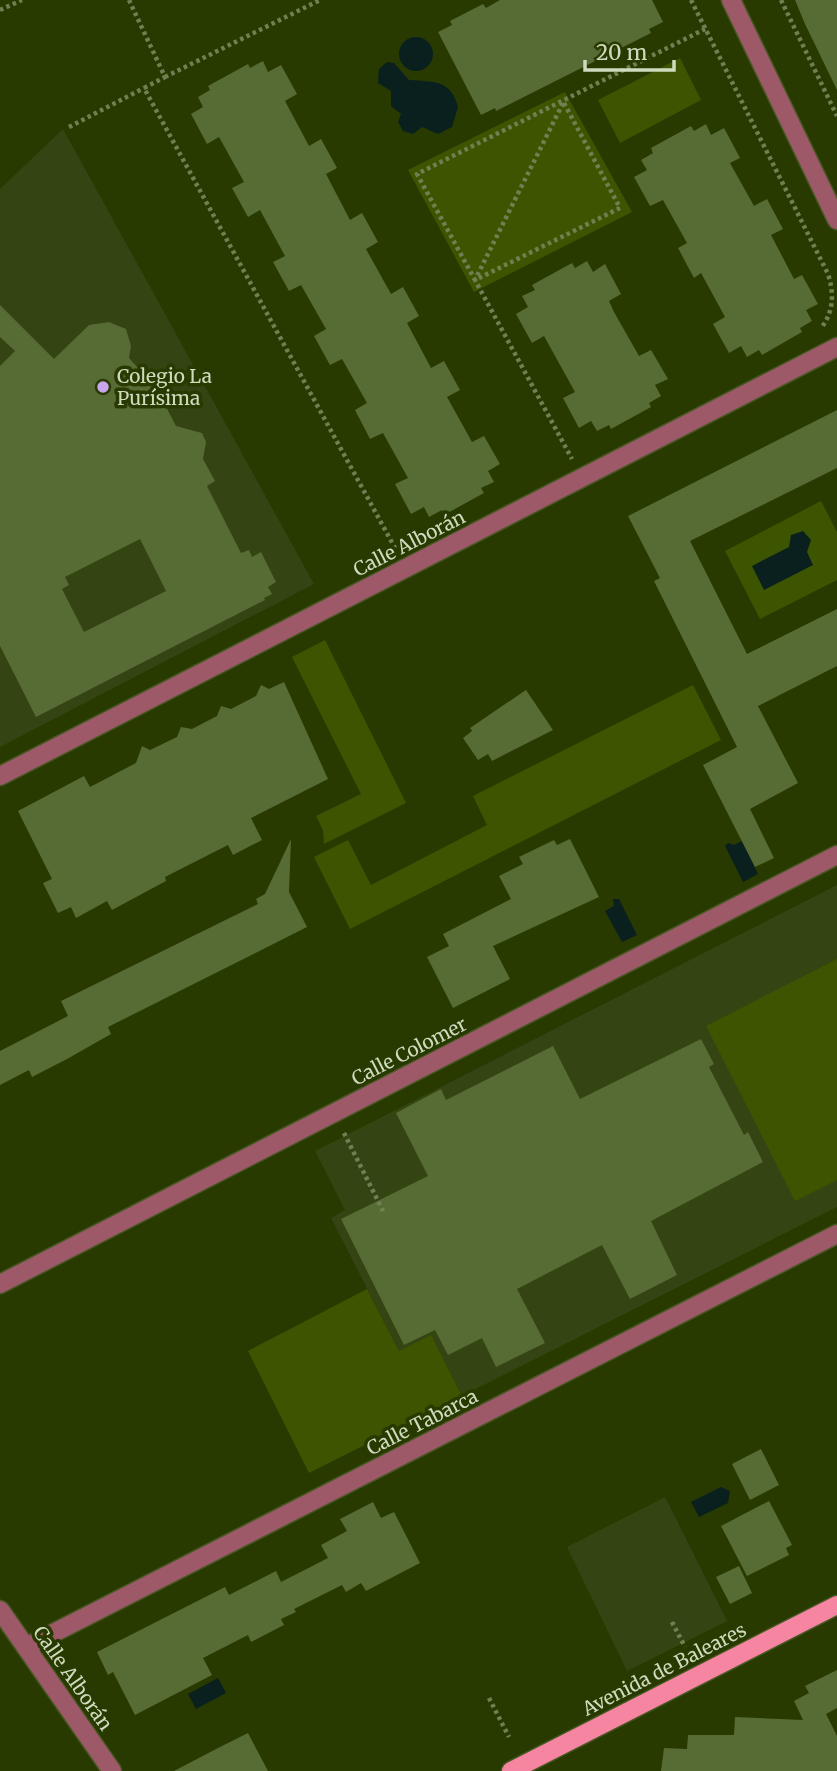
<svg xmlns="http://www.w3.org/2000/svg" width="837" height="1771" font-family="Merriweather,serif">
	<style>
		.built { fill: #344413 }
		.green { fill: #3d5500 }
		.water { fill: #0a201e }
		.building { fill: #576b34; fill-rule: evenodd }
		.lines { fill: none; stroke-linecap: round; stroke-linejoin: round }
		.minor-casing { stroke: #465722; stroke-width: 21 }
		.major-casing { stroke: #465722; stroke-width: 21 }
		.path { stroke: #718053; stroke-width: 4.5; stroke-dasharray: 3.5 3.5; stroke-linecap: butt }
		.minor { stroke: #9d5968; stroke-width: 18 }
		.major { stroke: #f585a0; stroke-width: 18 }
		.poi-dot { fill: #c8a5ee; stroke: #283a00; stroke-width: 2.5 }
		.labels { text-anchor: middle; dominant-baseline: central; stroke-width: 7; stroke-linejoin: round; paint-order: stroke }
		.poi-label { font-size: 19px; fill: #cfdbbe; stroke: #283a00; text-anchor: start }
		.street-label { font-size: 19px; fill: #cfdbbe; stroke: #283a00 }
	</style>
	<rect width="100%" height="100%" fill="#283a00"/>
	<!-- built -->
	<path class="built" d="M63 129 314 584 0 747V189Z
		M837 885V1207L462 1396 431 1336 399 1351 331 1218 345 1210 315 1151Z
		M665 1497 727 1621 627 1671 567 1547Z"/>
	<!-- green -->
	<path class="green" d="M680 58 701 100 620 143 598 100Z
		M565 92 632 212 474 292 408 170Z
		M821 501 837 532V580L760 619 725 551Z
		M325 640 406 803 324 844 323 830 316 816 361 794 292 657Z
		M693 685 721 740 350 929 314 857 348 840 371 885 487 825 473 796Z
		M837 959V1180L795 1201 706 1026Z
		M367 1289 399 1351 431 1335 462 1396 309 1473 248 1351Z"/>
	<!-- water -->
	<path class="water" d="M399 54a17 17 0 1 1 34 0a17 17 0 1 1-34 0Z
		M387 62 394 63 409 80C433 82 451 79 458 107L452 127 438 134 422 127 413 134 403 131 398 122 401 114 391 106V91L378 83 379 69Z
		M803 531 811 540 807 552 813 565 764 590 752 566 789 547 791 535Z
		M742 841 758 874 743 882 725 846 728 843 734 845Z
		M613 899H619L637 935 622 942 605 911 614 906Z
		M721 1487 730 1491 728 1503 699 1517 691 1502Z
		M218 1678 226 1693 196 1709 188 1694Z"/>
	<!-- building -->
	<path class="building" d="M500 0H652L663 22 649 29 651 33 496 111 495 108 481 115 438 32 452 25 450 21 483 4 486 8Z
		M795 0H837V90L805 24Z
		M263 61 268 72 281 65 297 94 285 101 309 146 321 139 337 168 326 174 350 220 362 213 378 242 366 249 391 294 403 287 419 316 407 323 431 368 444 361 460 390 447 397 472 442 484 436 500 464 488 471 494 482 481 488 484 493 444 515 442 510 429 517 424 507 411 514 395 484 408 478 383 433 370 439 355 410 367 403 342 359 330 365 314 336 326 329 301 285 289 291 273 262 285 256 260 210 248 217 232 188 244 182 219 137 207 144 191 114 203 107 198 97 210 90 208 86 248 64 250 68Z
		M706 124 711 135 724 128 740 158 730 163 754 206 767 199 783 229 771 235 794 279 802 275 818 304 806 310 812 321 800 328 802 332 762 355 759 350 747 357 741 346 729 353 713 324 725 317 701 273 694 278 678 248 687 243 663 200 650 206 634 177 647 170 641 160 653 153 651 148 691 126 694 131Z
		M587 261 593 272 605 264 621 294 609 301 614 312 639 356 651 350 668 379 655 385 661 396 649 403 651 407 611 429 609 425 597 431 591 421 579 428 563 398 575 392 544 336 532 343 516 314 528 307 522 296 535 290 532 285 572 263 575 268Z
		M0 305 54 359 89 325 109 322 126 329 131 346 129 358 148 379 179 373 163 401 176 426 202 433 206 442 203 459 215 481 207 486 241 553 249 550 252 557 261 552 276 582 268 587 272 594 264 598 265 600 36 717 0 646V366L15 351 0 337ZM140 539 166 591 84 632 62 589 69 585 65 577Z
		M837 410V468L690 541 747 654 837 609V666L758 706 798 783 750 809 774 858 755 867 703 765 737 747 654 581 660 578 628 516Z
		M284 682 328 779 251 818 262 840 233 855 228 845 165 877 166 881 112 910 107 901 76 918 71 907 58 913 43 883 52 879 18 811 84 776 90 787 136 763 142 746 150 750 177 737 181 727 192 729 217 716 221 706 231 709 256 696 261 685 269 689Z
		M526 690 553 730 492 761 488 754 478 760 463 738 472 731 470 728Z
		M291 839 289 892 307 927 108 1027 111 1034 67 1059 32 1077 29 1070 0 1085V1051L68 1016 61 1001 258 904 256 899 265 894Z
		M570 839 599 897 493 946 510 979 453 1008 427 957 449 946 443 934 511 899 499 876 523 864 519 857 554 840 557 845Z
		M701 1039 714 1064 709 1067 744 1135 748 1132 763 1162 651 1221 677 1275 630 1299 602 1245 517 1289 545 1343 496 1367 482 1338 448 1355 435 1330 404 1345 341 1219 428 1176 396 1113 441 1089 446 1100 553 1046 580 1099Z
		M761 1449 779 1485 750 1500 732 1464Z
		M769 1501 792 1545 786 1548 789 1555 747 1576 721 1526Z
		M373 1502 381 1518 394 1512 420 1563 366 1591 361 1583 346 1592 342 1585 294 1609 296 1612 281 1619 284 1625 251 1642 248 1635 203 1658 212 1675 135 1715 113 1672 108 1675 97 1652 225 1587 229 1595 276 1571 281 1582 328 1558 321 1545 347 1531 340 1519Z
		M739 1566 752 1593 730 1604 716 1577Z
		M837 1670V1708L826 1714 837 1736V1771H661L664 1748 687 1749 688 1735H734L735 1717 803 1720 794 1701 809 1693 805 1686Z
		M248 1733 268 1771H174L218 1748Z"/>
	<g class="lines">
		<!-- minor casing -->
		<g class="minor-casing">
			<path id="minor" d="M731 0 837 220
				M0 776 837 347
				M0 1284 837 855
				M0 1610 112 1771
				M26 1647 837 1234"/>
		</g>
		<!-- major casing -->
		<g class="major-casing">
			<path id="major" d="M511 1771 837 1605"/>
		</g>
		<!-- path -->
		<path class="path" d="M129 0 165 77 144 88 395 548
			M691 0 828 274C834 293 834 310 822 327
			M781 0 837 116
			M0 10 22 0
			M165 77 320 0
			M563 103 475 280 572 459
			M564 103 620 208 475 280 417 174 705 29
			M69 127 144 88
			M344 1133 384 1213
			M672 1622 685 1647
			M489 1698 509 1737"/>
		<!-- minor -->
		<use href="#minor" class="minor"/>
		<!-- major -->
		<use href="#major" class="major"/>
	</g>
	<!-- markers -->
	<circle class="poi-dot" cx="103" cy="387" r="7"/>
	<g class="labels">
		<!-- poi labels -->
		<g class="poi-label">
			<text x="117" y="376">Colegio La<tspan x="117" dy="22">Purísima</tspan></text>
		</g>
		<!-- street labels -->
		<g class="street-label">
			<text transform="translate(409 543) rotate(-27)">Calle Alborán</text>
			<text transform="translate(409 1051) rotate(-27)">Calle Colomer</text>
			<text transform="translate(422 1422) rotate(-27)">Calle Tabarca</text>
			<text transform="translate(664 1669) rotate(-27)">Avenida de Baleares</text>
			<text transform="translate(73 1678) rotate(55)">Calle Alborán</text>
		</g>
	</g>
	<!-- scale -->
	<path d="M585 60v10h89v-10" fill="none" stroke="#cfdbbe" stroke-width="3.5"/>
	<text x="596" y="60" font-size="21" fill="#cfdbbe" stroke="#283a00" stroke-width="5" paint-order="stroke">20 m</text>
</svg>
